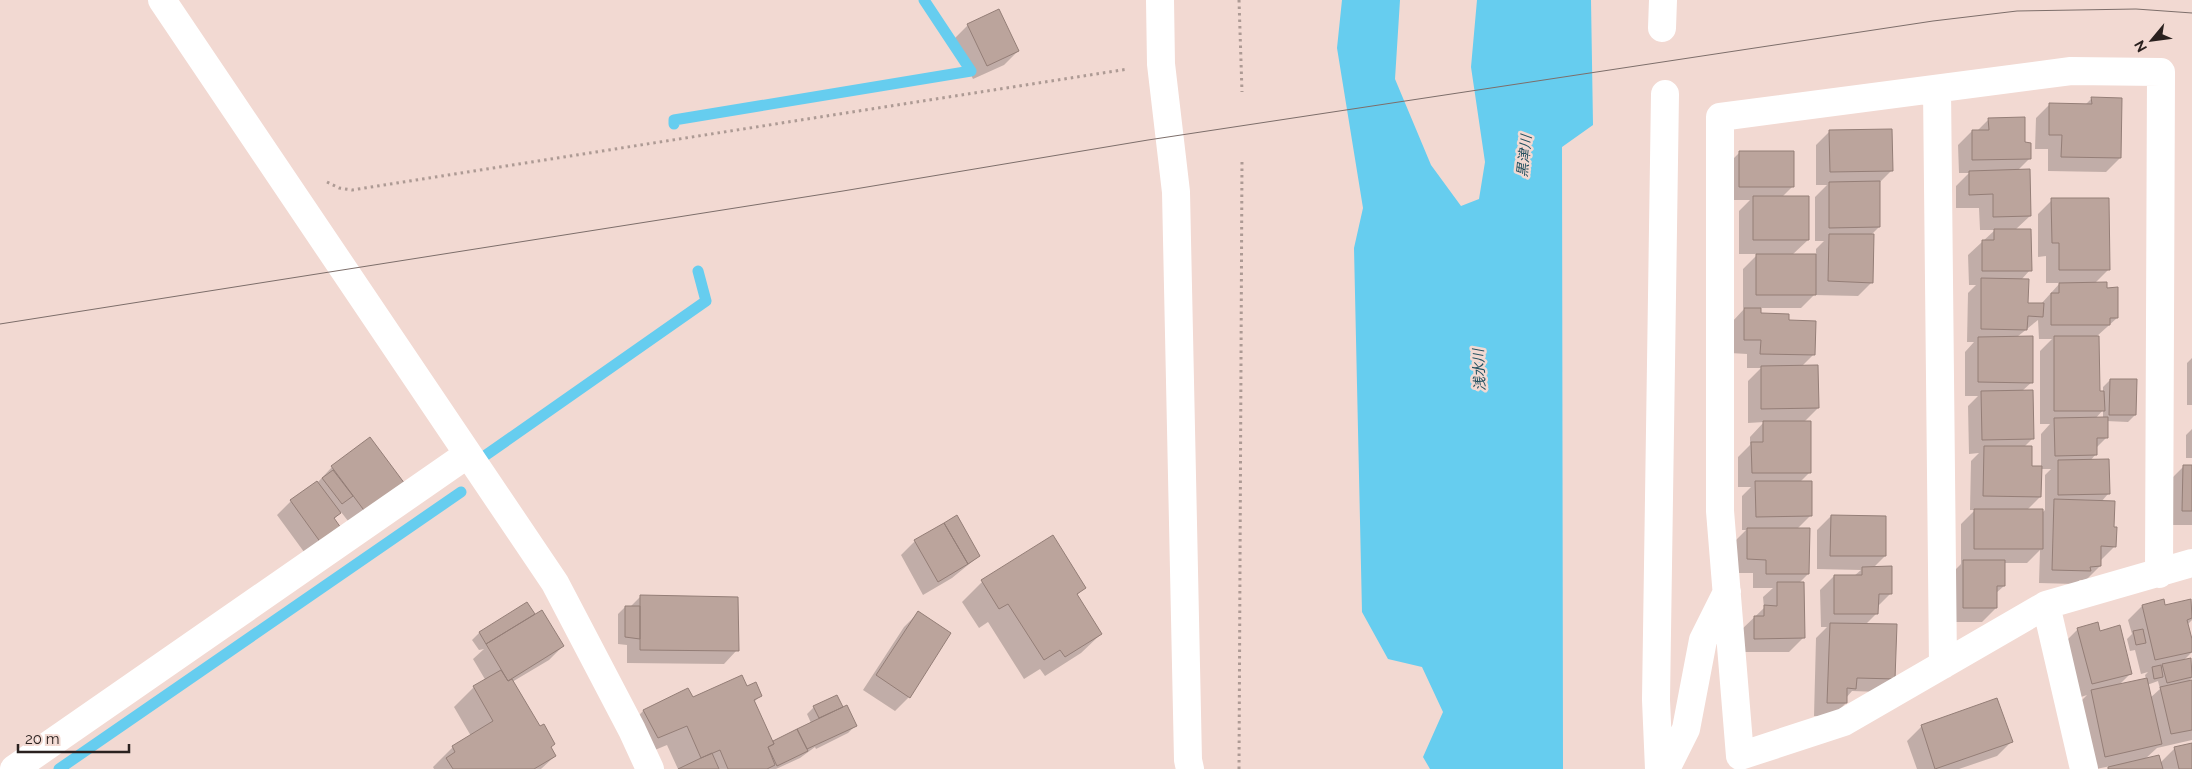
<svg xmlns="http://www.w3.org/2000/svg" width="2192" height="769" font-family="Raleway,'Noto Sans JP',sans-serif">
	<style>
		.water { fill: #66cdef }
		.shadow { fill: #0003; fill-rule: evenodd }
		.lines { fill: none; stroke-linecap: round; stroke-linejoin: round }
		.stream { stroke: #66cdef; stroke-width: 11 }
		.building { fill: #bba49c; stroke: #947e77 }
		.path { stroke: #ad9a94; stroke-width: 3; stroke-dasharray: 2.5 4; stroke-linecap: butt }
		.minor { stroke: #fff; stroke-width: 28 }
		.tram { stroke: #7d6e6a; stroke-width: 1 }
		.labels { text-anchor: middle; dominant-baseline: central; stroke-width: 5; stroke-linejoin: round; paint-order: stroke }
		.water-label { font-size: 14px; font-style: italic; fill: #24505f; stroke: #f2d9d2 }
	</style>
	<rect width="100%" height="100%" fill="#f2d9d2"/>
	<!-- water -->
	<path class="water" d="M1342 0H1400L1395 79 1431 165 1461 206 1479 199 1485 162 1471 67 1477 0H1591L1593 125 1562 147 1563 769H1430L1423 757 1443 712 1422 667 1388 659 1362 612 1354 248 1363 208 1337 48Z"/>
	<!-- shadow -->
	<path class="shadow" d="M968 25 1018 51 1004 65 973 79 954 39Z
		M2092 98 2120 158 2106 172 2048 171V149H2035L2036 118 2050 104 2085 105Z
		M1989 119 2024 144 2030 158 2017 171 2030 216 2015 230 2030 270 2021 280 2027 304H2041L2060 283H2046V256L2038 257V214L2052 200 2108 270 2095 283 2105 289 2117 318 2096 337 2099 392H2103V387L2110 380 2135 415 2128 422 2106 421 2107 437 2096 448V454L2090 461 2108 494 2101 502 2112 528 2115 546 2101 560 2100 566 2086 580H2080L2075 584 2039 583 2040 550 2027 563H2004V586L1995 594 1996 608 1982 622H1950L1949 576 1961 564V524L1975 510H1970L1971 461 1979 453 1969 454 1968 406 1978 396H1965V352L1974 342H1967L1968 293 1976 285H1969L1968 255 1995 230H1980L1979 208H1956V186L1969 173H1959L1958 145 1972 131H1977ZM2038 320 2039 339H2052L2040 351V424H2050L2041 434V467H2030L2024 447 2033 438 2022 391 2032 382 2017 337ZM2103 410V418L2095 419ZM2040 469H2051L2045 475V510L2041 514 2027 510 2040 497Z
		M1830 131 1892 170 1879 183V227L1870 236 1872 282 1858 296 1814 295 1801 308H1760L1759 314 1788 321 1814 354 1802 366 1818 408 1803 423 1810 472 1800 482 1810 516 1797 529 1808 574 1799 583 1803 638 1789 652H1741L1740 631 1764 608 1763 597 1773 588H1753V573H1733V543L1746 530H1742V496L1751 487H1738V457L1750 445V437L1764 422 1748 423V381L1761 368H1747V354L1730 353 1731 323 1745 308H1743V269L1758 254H1739V211L1750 200H1726V166L1740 152 1793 186 1782 197 1808 240 1792 255H1816V249L1824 241H1815V197L1827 185H1816V145Z
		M2192 358V405H2187V363Z
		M2192 429V458H2186V435Z
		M370 439 390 498 352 526 341 512 334 519 340 528 307 556 277 515 291 501 318 482 332 467Z
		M2184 466 2192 467V525H2168L2170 480Z
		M1831 516 1885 556 1873 568 1891 593 1877 607V613L1865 625 1894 678 1880 692 1852 691 1846 698V703L1832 717 1814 716 1816 638 1827 627H1821L1820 590 1834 576H1854L1861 570 1817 569V530Z
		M1053 537 1085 587 1077 595 1101 634 1081 653 1045 676 1040 669 1024 679 988 622 979 628 962 602 982 582Z
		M915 541 979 556 952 578 923 595 901 555Z
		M641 596 737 650 724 664 627 663V645L618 644V614L625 607H630Z
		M2191 600 2192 620 2187 625 2192 652 2183 661 2190 660 2192 668V678L2188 682 2192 681V740L2157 748 2145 759 2160 763 2175 748 2192 744V769H2108L2111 766 2096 769 2077 705 2087 695 2078 698 2064 643 2078 629 2099 632 2131 673 2119 685 2146 679 2145 675 2148 672 2141 674 2135 650 2130 651 2127 639 2132 634 2128 620 2142 606 2164 607ZM2158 681 2160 689 2150 698 2147 685Z
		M527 604 535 616 563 646 549 660 512 682 555 756 541 769H434L433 767 453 747 471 736 454 707 474 687 486 681 473 659 484 649 479 650 472 640 479 633Z
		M918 613 909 697 895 711 863 690 904 627Z
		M746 687 761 695 754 702 772 743 811 723 807 714 814 707 836 697 855 726 848 733 816 749 815 747 800 758 776 769H678L667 745 638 757 624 731 643 711 688 690 692 698Z
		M1997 700 2011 742 1997 756 1959 769H1917L1907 741 1921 727Z"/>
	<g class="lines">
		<!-- stream -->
		<path class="stream" d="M674 124V120L971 71 924 0
			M486 455 706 301 698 271
			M59 769 461 492"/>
	</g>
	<!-- building -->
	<path class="building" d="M999 9 1019 51 987 66 967 24Z
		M2091 97 2122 98 2121 158 2061 157 2062 135H2049V103L2092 104Z
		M2025 117V142L2031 143V159L1972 160V130H1989L1988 118Z
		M1892 129 1893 171 1830 172 1829 130Z
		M1739 151H1794V187H1739Z
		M2030 169 2031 216 1993 217V194L1969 195V171Z
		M1880 181V227L1829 228V182Z
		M1753 196H1809V240H1753Z
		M2051 198H2109L2110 270H2059V243H2052Z
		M1994 229H2031L2032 271H1982V240H1994Z
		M1829 234H1874L1873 283 1828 281Z
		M1756 254H1816V295H1756Z
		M1981 278 2029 279 2028 303H2044L2043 317 2028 316 2027 330 1981 329Z
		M2107 282V288L2118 287V318H2110V325H2051V293H2059V283Z
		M1744 308H1761V313L1789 314V320L1816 321 1815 355 1760 354 1761 340H1744Z
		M2033 336V383L1978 382V337Z
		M2054 336H2099L2100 391H2104L2105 411H2054Z
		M1818 365 1819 408 1761 409V366Z
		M2110 379H2137L2136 415H2109Z
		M2033 390 2034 439 1982 440 1981 391Z
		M2105 417H2108V438H2097V455L2055 456 2054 418Z
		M1763 421H1811V473H1752L1751 442H1763Z
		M370 437 405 484 366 513 331 466Z
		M1984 446H2032V466H2042L2041 497 1983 496Z
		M2109 459 2110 494 2058 495V460Z
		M2183 465H2192V511H2182Z
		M333 470 353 496 342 504 322 478Z
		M317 481 341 513 334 518 341 528 321 543 290 500Z
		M1755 481H1812V516L1756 517Z
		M2054 499 2115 501 2114 527H2117L2116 547 2101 546V566L2090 567 2091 571 2052 570Z
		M1974 509H2043V549H1974Z
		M957 515 980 556 968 564 944 523Z
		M1831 515 1886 516V556H1830Z
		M944 523 968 564 938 582 914 540Z
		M1747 528H1810L1809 574H1766V560L1747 559Z
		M1053 535 1086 588 1077 594 1102 634 1065 657 1060 650 1044 660 1008 604 999 609 981 580Z
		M1963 560H2005V586H1997V608H1963Z
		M1892 566V594H1879L1878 614H1834V575H1862V567Z
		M1777 582H1804L1805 638 1754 639V616H1764V605L1777 606Z
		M640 595 738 597 739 651 640 650Z
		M2164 599 2165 605 2191 599 2192 618 2187 620 2192 639V652L2155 660 2142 605Z
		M527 602 535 614 486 644 479 632Z
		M625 606H640V639L625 637Z
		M542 610 564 646 508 681 486 644Z
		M918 611 951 633 910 698 876 675Z
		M2098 622 2100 631 2120 625 2132 674 2092 684 2077 628Z
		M1830 623 1897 624 1895 679 1857 678 1856 689 1847 688V703H1827Z
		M2143 629 2146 643 2136 645 2133 631Z
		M2191 658 2192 677 2167 683 2162 664Z
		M2161 665 2163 677 2154 679 2152 667Z
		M501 670 508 681 512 679 540 726 544 724 555 744 551 747 556 756 534 769H453L446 758 455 752 452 746 493 721 473 686Z
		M742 675 747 686 756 682 762 696 754 700 774 744 768 747 775 765 767 769H728L720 750 701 758 687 726 658 738 643 710 688 688 693 697Z
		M2147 678 2162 744 2105 757 2091 690Z
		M2192 680V730L2171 734 2160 687Z
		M837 695 843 707 819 718 813 706Z
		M1997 698 2013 742 1935 769 1921 725Z
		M847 705 857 726 807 749 797 729Z
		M797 729 808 751 777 766 768 747 774 744 773 741Z
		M2192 743V769H2179L2174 747Z
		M712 753 719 769H678L701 758Z
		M2159 755 2163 769H2108V767Z"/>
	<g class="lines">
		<!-- path -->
		<path class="path" d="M1239 0 1242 92
			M327 182 339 188 352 190 1128 69
			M1239 769 1242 158"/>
		<!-- minor -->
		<path class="minor" d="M162 0 555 583 632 730 650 769
			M1160 0 1161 64 1176 192 1188 760 1190 769
			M1662 28 1663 0
			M1937 89 1943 665
			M2046 605 1844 722 1740 756 1720 511V117L2071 71 2161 72 2159 574
			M14 769 468 454
			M1659 769 1656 700 1665 94
			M1666 769 1686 729 1703 640 1727 592
			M2084 769 2046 605 2192 563"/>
		<!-- tram -->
		<path class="tram" d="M0 324 843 191 1148 140 1933 21 2017 11 2136 9 2192 13"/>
	</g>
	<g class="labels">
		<!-- water labels -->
		<g class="water-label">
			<text transform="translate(1524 156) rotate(-84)">黒津川</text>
			<text transform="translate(1479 370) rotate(-93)">浅水川</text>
		</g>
	</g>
	<!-- north arrow -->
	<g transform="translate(2152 40) rotate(241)" stroke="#f2d9d2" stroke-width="4" paint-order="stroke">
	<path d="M0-4L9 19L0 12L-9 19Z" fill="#2a211f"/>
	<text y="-8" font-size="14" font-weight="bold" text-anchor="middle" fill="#2a211f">N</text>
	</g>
	<!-- scale -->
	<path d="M18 744v8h111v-8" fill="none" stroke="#2a211f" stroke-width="2.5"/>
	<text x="25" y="744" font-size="15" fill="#2a211f" stroke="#f2d9d2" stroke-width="4" paint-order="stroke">20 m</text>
</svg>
